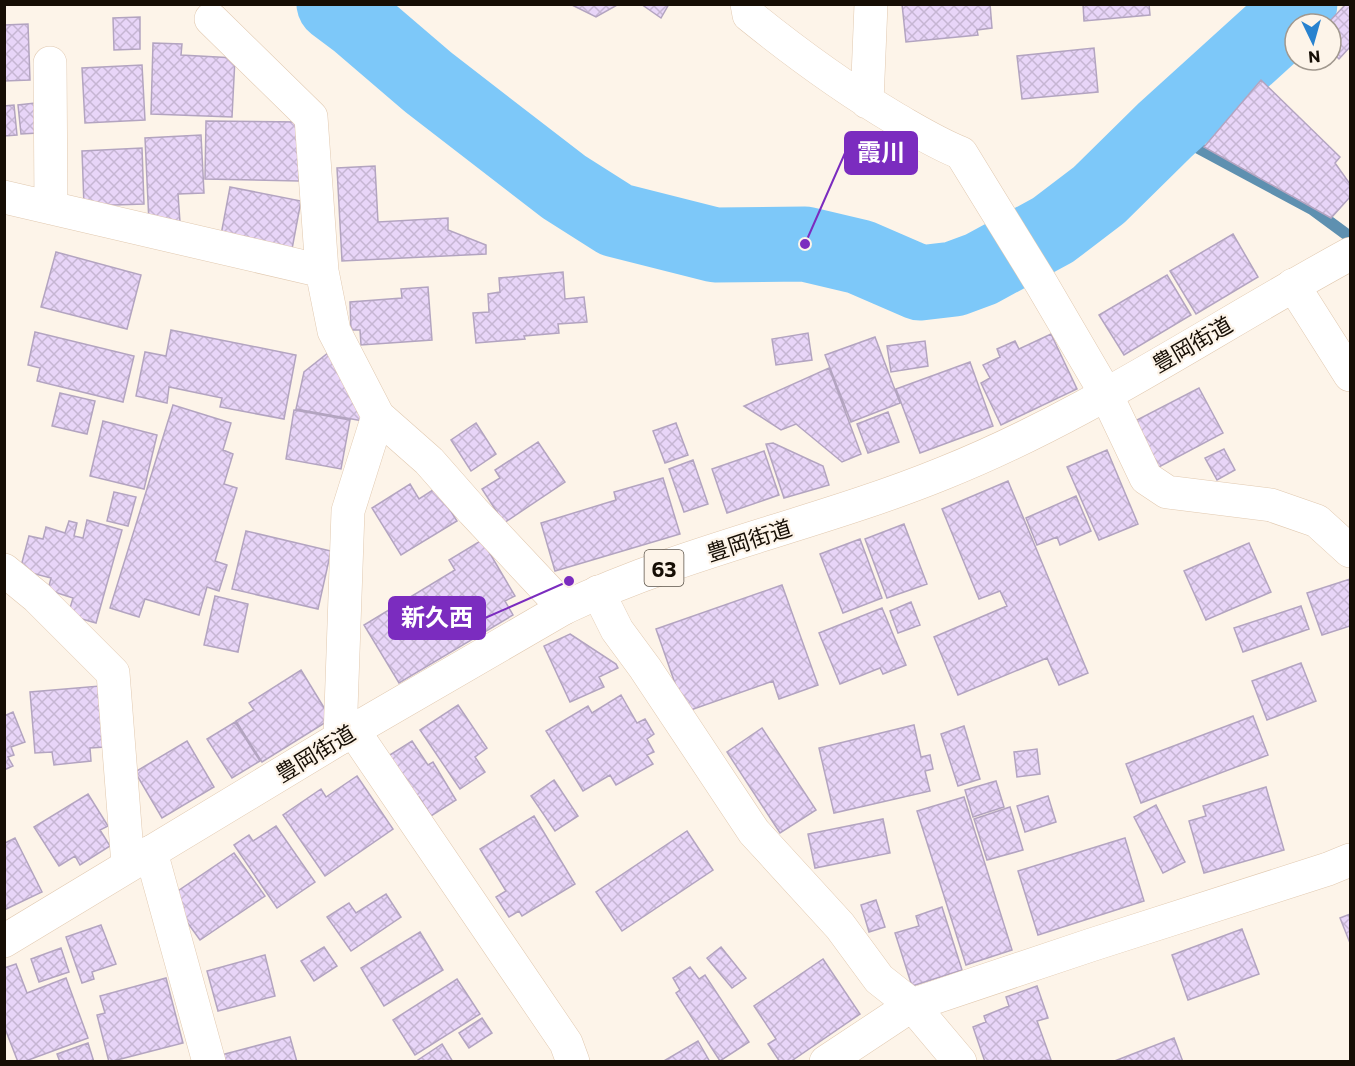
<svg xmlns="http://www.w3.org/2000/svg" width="1355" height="1066" font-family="Commissioner,'Noto Sans JP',sans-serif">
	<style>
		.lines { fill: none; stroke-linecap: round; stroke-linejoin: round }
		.stream { stroke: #5e90b0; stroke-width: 12 }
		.river { stroke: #7dc8f9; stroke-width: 75 }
		.building { fill: url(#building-cross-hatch); stroke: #b3a4c0; stroke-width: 1.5 }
		.minor-casing { stroke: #e1c9b0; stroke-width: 34 }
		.major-casing { stroke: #e1c9b0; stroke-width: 34 }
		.minor { stroke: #fff; stroke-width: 33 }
		.major { stroke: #fff; stroke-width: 33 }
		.labels { text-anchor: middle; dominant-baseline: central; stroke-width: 4.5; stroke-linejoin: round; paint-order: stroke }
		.shield { fill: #fdf4e9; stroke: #5b5349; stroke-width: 1.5 }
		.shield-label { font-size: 21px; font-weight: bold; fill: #160e05 }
		.street-label { font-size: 22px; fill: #160e05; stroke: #fdf4e9 }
		.leader { fill: none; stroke: #7b2cbf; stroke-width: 2 }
		.callout-dot { fill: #7b2cbf; stroke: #fdf4e9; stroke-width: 2 }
		.callout { fill: #7b2cbf; stroke: #7b2cbf; stroke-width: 2 }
		.callout-label { font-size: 24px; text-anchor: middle; font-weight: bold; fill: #fff }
	</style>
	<defs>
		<pattern id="building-cross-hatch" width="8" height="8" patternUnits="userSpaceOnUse" patternTransform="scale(1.5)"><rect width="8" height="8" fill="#e8d5f8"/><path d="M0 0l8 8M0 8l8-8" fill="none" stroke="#c6b6d3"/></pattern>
	</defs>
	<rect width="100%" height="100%" fill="#fdf4e9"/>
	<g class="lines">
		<!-- stream -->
		<path class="stream" d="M1165 130 1312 209 1350 237"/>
		<!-- river -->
		<path class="river" d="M334 4 358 22 428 82 564 187 616 220 715 245 805 244 860 257 920 283 954 279 981 269 1053 230 1099 195 1165 130 1272 33 1300 4"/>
	</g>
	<!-- building -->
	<path class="building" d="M570 4H619L596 17Z
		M641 4H669L661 18Z
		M902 4H990L992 28 977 30 978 35 906 42Z
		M1083 4H1149L1150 15 1084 21Z
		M1346 4H1350V47L1339 59 1331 51V24H1327Z
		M140 17V49L114 50 113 18Z
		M28 24 30 80 4 81V25Z
		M153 43 182 44 181 55 235 58 232 117 151 114Z
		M1094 48 1098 92 1022 99 1017 56Z
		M142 65 145 120 85 123 82 68Z
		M1261 80 1340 157 1335 163 1350 184V197L1331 218 1204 147Z
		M35 103 38 133 21 134 18 105Z
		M14 105 17 135 4 136V106Z
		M206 121 300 122 299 181 205 179Z
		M201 135 204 193 178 194 180 222 149 223 145 138Z
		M142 148 144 204 84 206 82 151Z
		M375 166 378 222 448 218V230L486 245V254L342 261 337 168Z
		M230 187 301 201 292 249 221 235Z
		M1233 234 1258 277 1196 314 1170 271Z
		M56 252 141 275 127 329 41 307Z
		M563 272 565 299 584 297 587 322 558 324 559 333 524 336 525 339 476 343 473 313 489 312 488 294 500 292 499 278Z
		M1167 275 1191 315 1124 355 1099 315Z
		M428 287 432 340 361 345 360 330H351L350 302 402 298 401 289Z
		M171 330 296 355 284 419 220 407 222 398 169 387 167 403 136 396 145 352 166 356Z
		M35 332 134 356 123 402 37 381 40 368 28 365Z
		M808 333 812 360 776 365 772 339Z
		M1051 334 1077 389 1001 425 981 383 990 378 983 365 1000 357 997 349 1015 341 1019 349Z
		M875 337 900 403 851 422 825 355Z
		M925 341 928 366 891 372 887 346Z
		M333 349 363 421 296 409 304 372Z
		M970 362 993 426 920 453 896 389Z
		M829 368 861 454 842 462 796 424 781 430 744 406Z
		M1199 388 1223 433 1157 468 1133 422Z
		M60 393 95 401 87 434 52 426Z
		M173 405 231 423 223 450 233 454 224 484 237 488 215 561 227 565 219 591 207 587 199 615 145 599 139 617 110 608Z
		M294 410 350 420 341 469 286 459Z
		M888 412 899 442 868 453 857 424Z
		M103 421 157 435 144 489 90 476Z
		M476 423 496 454 471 471 451 440Z
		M676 423 688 455 665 463 653 431Z
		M538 442 565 482 504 523 482 489 500 478 495 470Z
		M773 443 823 466 829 485 784 498 766 444Z
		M1224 449 1235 470 1217 480 1205 458Z
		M1107 450 1138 524 1099 540 1067 467Z
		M764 451 779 495 727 513 712 469Z
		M693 460 708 504 684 512 669 469Z
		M663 478 680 534 555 571 541 523 616 500 614 492Z
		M1008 481 1088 673 1059 685 1047 658 958 695 934 637 1007 606 1000 591 979 599 942 509Z
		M410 484 419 499 436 488 457 521 401 555 372 508Z
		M114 492 136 497 128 526 107 521Z
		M1076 496 1091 531 1060 545 1057 537 1037 545 1026 518Z
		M87 520 122 530 96 623 68 615 73 598 48 590 51 578 20 570 29 536 43 539 46 527 65 533 69 521 77 523 74 536 83 538Z
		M904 524 927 584 887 598 865 539Z
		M246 531 331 551 318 609 232 589Z
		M860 539 882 598 843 613 820 554Z
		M482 540 515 596 505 601 513 615 399 683 364 625 455 570 449 560Z
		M1249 543 1271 592 1206 620 1184 571Z
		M1350 579V626L1322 635 1307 593Z
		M782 585 818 685 779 699 773 681 685 712 656 629Z
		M215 596 248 604 238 652 204 645Z
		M911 602 920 625 898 633 890 611Z
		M1301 606 1309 629 1243 652 1234 628Z
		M882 608 906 665 883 674 880 668 840 684 819 633Z
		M570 634 616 664 618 668 599 677 604 687 570 702 544 646Z
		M1301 663 1316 701 1267 720 1252 681Z
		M301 670 331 719 262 762 236 721 254 710 249 703Z
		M100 686 105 747 90 748 91 761 54 765 52 752 35 753 30 692Z
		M621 695 637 723 645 719 654 734 647 739 654 752 647 755 653 764 616 785 610 775 583 791 546 731 588 706 592 713Z
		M458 705 487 748 475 757 485 772 460 789 420 730Z
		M13 712 25 742 11 747 14 755 8 757 13 766 4 770V716Z
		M1253 716 1268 755 1141 803 1126 764Z
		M235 722 260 761 232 778 207 739Z
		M914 725 921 757 930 755 933 769 925 771 930 791 834 813 819 748Z
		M964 726 980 779 958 786 941 734Z
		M762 728 816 810 780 833 727 752Z
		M187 741 214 787 162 818 135 772Z
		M412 741 428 765 433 762 456 800 431 816 419 797 412 801 385 758Z
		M1037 749 1040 774 1017 777 1014 752Z
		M357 776 393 829 325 876 283 815 321 789 326 797Z
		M554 780 578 816 555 831 531 796Z
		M996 781 1004 807 973 817 965 790Z
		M1266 787 1284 850 1204 873 1189 821 1206 816 1203 806Z
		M88 794 108 826 100 830 110 846 80 865 75 856 59 866 34 827Z
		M1048 796 1056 822 1025 832 1017 806Z
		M964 797 1012 950 966 965 917 811Z
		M1156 805 1185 862 1163 873 1134 817Z
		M1010 807 1023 850 987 860 974 819Z
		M534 816 575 884 522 916 519 911 509 917 496 897 506 891 480 849Z
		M883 819 890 853 815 868 808 834Z
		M276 826 315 882 277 908 234 845 249 835 253 841Z
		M687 831 713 870 622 931 596 892Z
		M15 838 42 892 4 910V842L5 843Z
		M1125 838 1144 901 1038 935 1018 871Z
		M234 853 265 896 200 940 169 897Z
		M386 894 401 917 351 951 327 917 349 903 356 913Z
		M876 900 885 927 869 932 861 905Z
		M942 907 962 970 912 986 895 933 919 926 916 916Z
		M1350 914V943L1340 918Z
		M101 925 116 964 92 972 94 979 82 983 66 937Z
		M1242 929 1259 974 1188 1000 1172 955Z
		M420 932 443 970 384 1006 361 968Z
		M324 947 337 966 314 981 301 961Z
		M721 947 746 978 732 988 707 958Z
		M61 948 69 972 39 982 31 959Z
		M265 955 275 996 218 1011 207 971Z
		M823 959 860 1014 790 1062H780L768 1044 776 1039 754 1006Z
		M16 964 27 993 66 978 88 1038 23 1062H18L4 1026V968Z
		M690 967 699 979 705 975 749 1042 720 1061 676 993 680 990 673 978Z
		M166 978 183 1043 109 1062 97 1015 105 1013 100 996Z
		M457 979 480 1014 415 1055 393 1020Z
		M1037 986 1048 1018 1037 1021 1051 1060 985 1062 973 1027 986 1022 984 1016 1009 1006 1006 997Z
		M482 1018 492 1033 469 1048 459 1033Z
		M290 1037 297 1062H223L221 1055Z
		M1174 1038 1183 1062H1112Z
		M698 1041 710 1062H662Z
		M88 1043 94 1062H60L57 1054Z
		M442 1044 453 1062H415Z"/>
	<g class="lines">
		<!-- minor casing -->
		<g class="minor-casing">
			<path id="minor" d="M747 4 749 15C796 53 844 88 896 119 917 131 938 144 961 153L1041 283 1106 394 1146 478 1167 492 1271 505 1317 521 1350 551
				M211 19 311 117 322 271 334 331 378 416 429 461 473 511 564 608
				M50 63 51 208
				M867 102 871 4
				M4 197 322 271
				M1293 285 1350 375
				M4 570 37 597 113 673 128 865
				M598 592 617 630 645 668 754 832 840 926 879 979 912 1005 960 1062
				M353 730 566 1043 573 1062
				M340 738 348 511 378 416
				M151 852 209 1062
				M826 1062 912 1005 1091 945 1328 869 1350 860"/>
		</g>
		<!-- major casing -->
		<g class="major-casing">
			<path id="major" d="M4 941 340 738 564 608C686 550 819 524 944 473 1087 416 1215 327 1350 254"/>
		</g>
		<!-- minor -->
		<use href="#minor" class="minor"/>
		<!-- major -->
		<use href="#major" class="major"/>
	</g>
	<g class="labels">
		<!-- shield labels -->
		<rect class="shield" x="644.5" y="550" width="39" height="36" rx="4.5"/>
		<g class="shield-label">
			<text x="664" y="568">63</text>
		</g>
		<!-- street labels -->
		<g class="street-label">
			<text transform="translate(1192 344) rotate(-30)">豊岡街道</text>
			<text transform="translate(749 540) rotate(-18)">豊岡街道</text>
			<text transform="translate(315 753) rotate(-31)">豊岡街道</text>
		</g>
	</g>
	<!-- callouts -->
	<path class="leader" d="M805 244L845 153M569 581L485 618"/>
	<g class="callout-dot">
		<circle cx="805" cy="244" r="6"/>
		<circle cx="569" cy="581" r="6"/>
	</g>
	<g class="callout">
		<rect x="845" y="132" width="72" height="42" rx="6"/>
		<rect x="389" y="597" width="96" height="42" rx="6"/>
	</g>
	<g class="callout-label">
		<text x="881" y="161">霞川</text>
		<text x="437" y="626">新久西</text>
	</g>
	<!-- border -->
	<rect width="1355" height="1066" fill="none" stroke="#160e05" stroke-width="12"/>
	<!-- north arrow -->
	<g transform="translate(1313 42) rotate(175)"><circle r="28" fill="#fdf4e9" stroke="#a1988e" stroke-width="1.5"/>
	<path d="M0-4.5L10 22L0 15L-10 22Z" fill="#2882cf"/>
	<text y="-9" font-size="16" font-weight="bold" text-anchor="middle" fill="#160e05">N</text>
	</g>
</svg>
